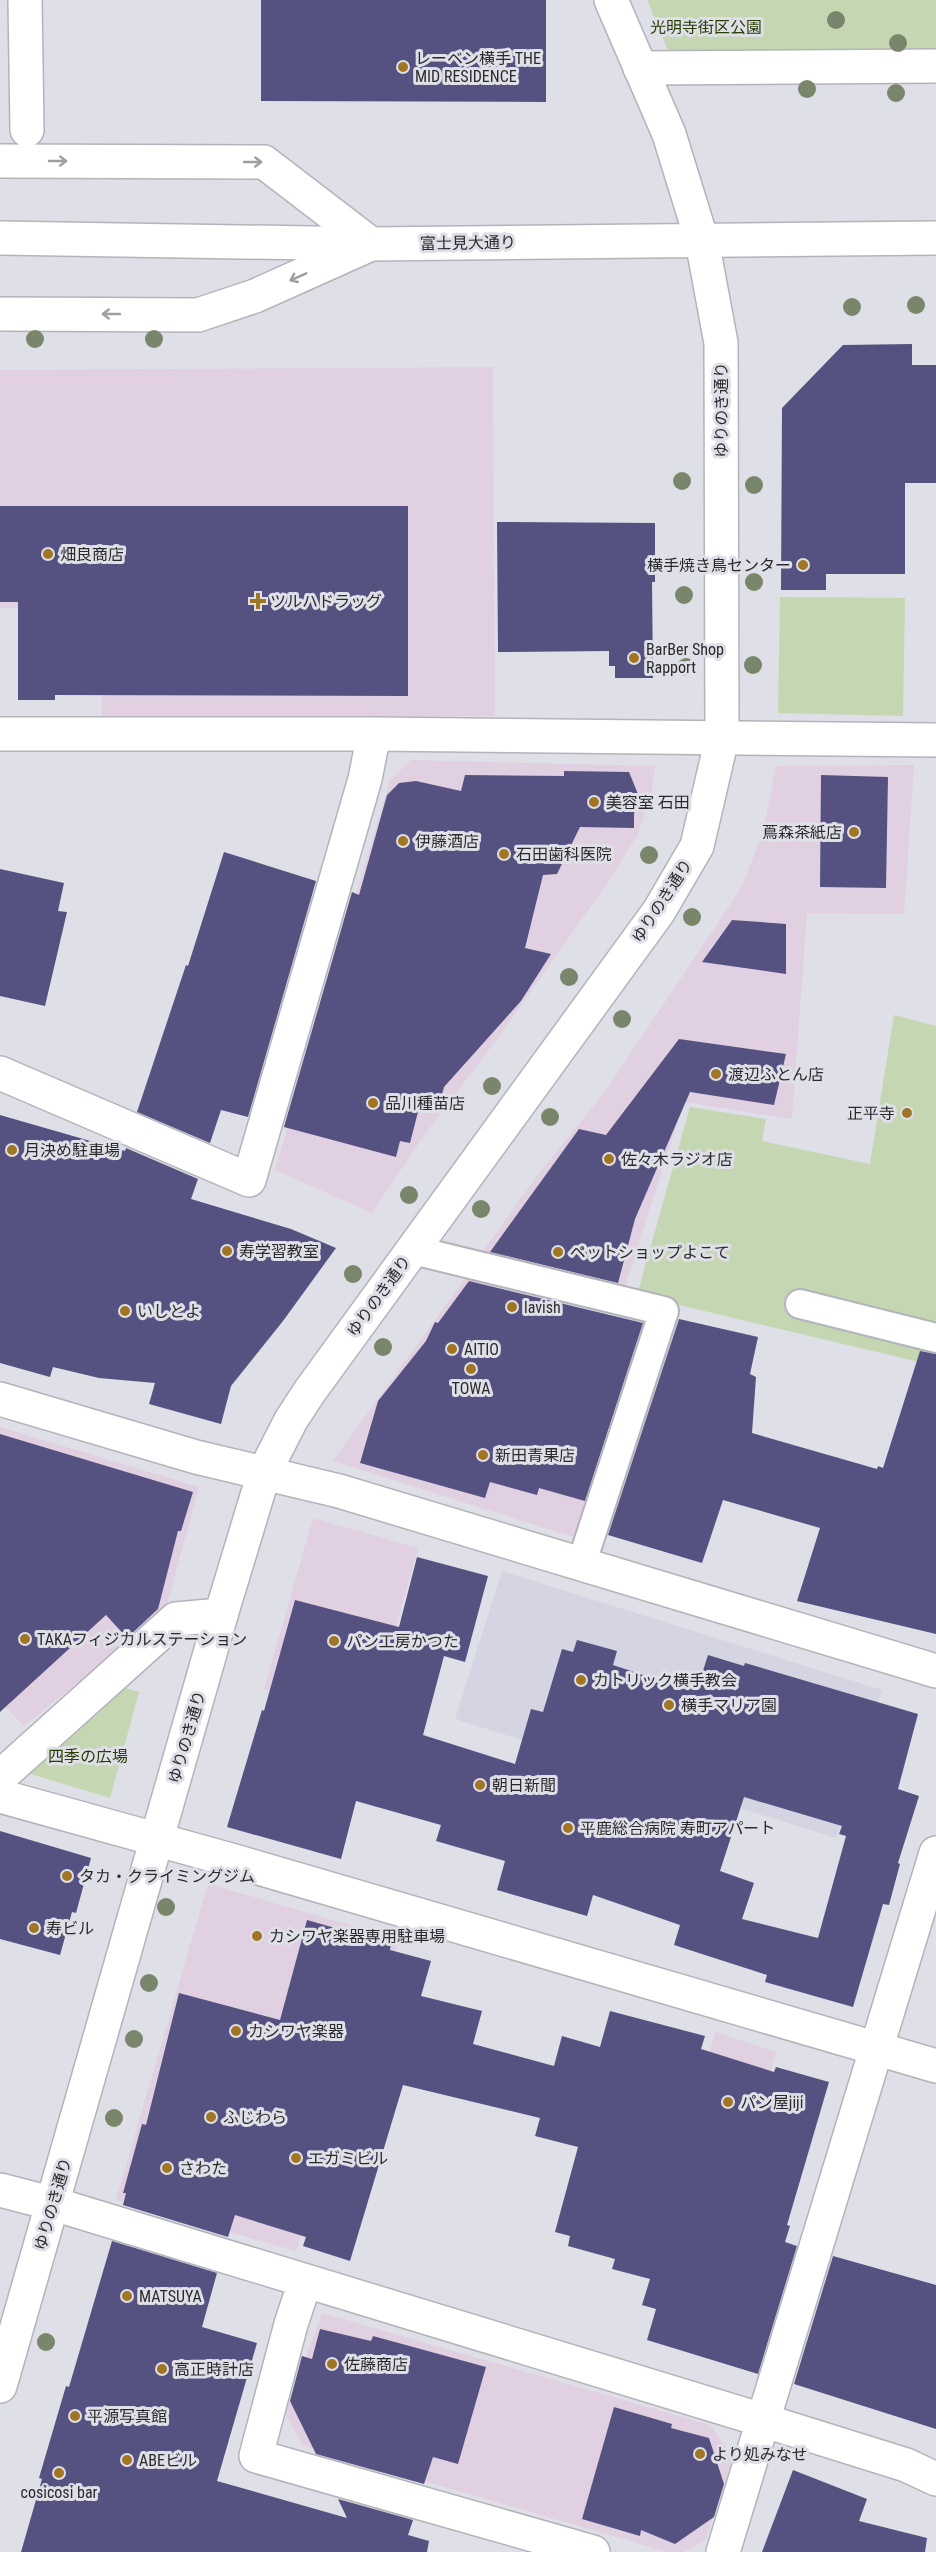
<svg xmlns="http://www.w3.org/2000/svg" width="936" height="2552" font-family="'Roboto Condensed','Noto Sans JP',sans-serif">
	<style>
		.commercial { fill: #e1d0e1 }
		.built { fill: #d4d4e3 }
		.green { fill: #c4d7b2 }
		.building { fill: #555281; fill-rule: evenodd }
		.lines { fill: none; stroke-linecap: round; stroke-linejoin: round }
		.lane-casing { stroke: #b3b3bb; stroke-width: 32 }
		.street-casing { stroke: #b3b3bb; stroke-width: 36 }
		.secondary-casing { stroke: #b3b3bb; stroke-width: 36 }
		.lane { stroke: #fff; stroke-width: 28 }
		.street { stroke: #fff; stroke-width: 33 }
		.secondary { stroke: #fff; stroke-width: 33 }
		.tree { fill: #7a866b }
		.oneway { stroke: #9f9fa0 }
		.poi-dot { fill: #a07625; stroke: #dfdfe7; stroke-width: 2 }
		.labels { text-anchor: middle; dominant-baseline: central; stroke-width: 6; stroke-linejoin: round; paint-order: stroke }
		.park-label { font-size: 16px; fill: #283e05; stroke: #dfdfe7 }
		.poi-label { font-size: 16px; fill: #2a2a2d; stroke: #dfdfe7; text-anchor: start }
		.street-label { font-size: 16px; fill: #2a2a2d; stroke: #dfdfe7 }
	</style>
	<rect width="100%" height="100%" fill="#dfdfe7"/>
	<!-- commercial -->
	<path class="commercial" d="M493 367 495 716 102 718 100 607 0 608V370Z
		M411 760 655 766 652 791 638 834 608 882 498 1038 425 1134 372 1213 275 1170 390 780Z
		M914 765 904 914 807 913 792 1119 684 1102 623 1293 478 1258 537 1176 604 1093 742 887 764 828 776 766Z
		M472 1269 568 1293 529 1410 617 1440 583 1540 333 1461Z
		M0 1427 199 1487 165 1612 24 1726 0 1701Z
		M313 1518 418 1548 370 1719 264 1689Z
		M208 1884 399 1939 356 2095 346 2092 296 2251 116 2200Z
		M715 2032 776 2052 746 2155 686 2136Z
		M322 2313 710 2425 733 2457 706 2539 683 2552H668L303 2446 285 2413Z"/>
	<!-- built -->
	<path class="built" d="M502 1571 882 1690 836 1838 455 1719Z"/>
	<!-- green -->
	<path class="green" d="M647 0H936V51L670 55Z
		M780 597 905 598 903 716 778 713Z
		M894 1015 936 1026V1366L637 1295 690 1107 766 1119 762 1141 870 1164Z
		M119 1686 139 1692 110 1798 21 1771Z"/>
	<!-- building -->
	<path class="building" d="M261 0H546V102L261 101Z
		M912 344V365H936V483H905V574H826V590H781L782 408 843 345Z
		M0 506H408V696L55 695V700H18V602H0Z
		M497 522 655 523V582H652L653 678H615V666H609V651L498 652Z
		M564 771 629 772 640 799 634 813V828L580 827 557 874 543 875 525 948 551 954 521 1001 444 1087 437 1113 419 1108 410 1143 400 1141 396 1157 284 1127 352 892 359 895 387 795 399 783 416 781 461 791 465 775 564 776Z
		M821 775 888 777 886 888 820 887Z
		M224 852 316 881 248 1117 221 1110 210 1143 137 1112 186 965 188 966Z
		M0 869 64 883 58 911 67 912 45 1006 0 996Z
		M732 920 786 924V974L702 962Z
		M679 1039 786 1054 774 1105 690 1092 635 1219 618 1283 490 1252 579 1129 606 1135Z
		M0 1115 125 1151 126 1148 198 1179 191 1199 291 1229 336 1248 283 1321 231 1386 221 1424 149 1404 155 1383 99 1378 53 1367 50 1377 0 1363Z
		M469 1281 643 1323 585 1501 539 1488 537 1495 490 1482 485 1498 360 1463 378 1401 426 1341 435 1322 438 1323Z
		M679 1319 758 1337 750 1374 756 1377 752 1433 877 1469 878 1466 883 1468 920 1351 936 1354V1634L797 1601 820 1528 723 1500 702 1563 608 1535Z
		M0 1434 193 1492 181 1531H178L158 1609 127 1638 106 1615 0 1712Z
		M417 1557 488 1576 465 1662 444 1656 423 1735 515 1764 531 1709 543 1712 562 1649 573 1652 577 1640 617 1651 613 1665 688 1690 692 1675 701 1677 708 1655 744 1666 745 1663 918 1714 898 1789 919 1796 898 1863 900 1864 889 1905 883 1904 853 2007 765 1982 767 1975 674 1945 680 1925 593 1895 587 1916 497 1890 505 1861 436 1841 441 1825 356 1801 341 1859 227 1827 262 1710 264 1711 295 1600 399 1627ZM744 1797 842 1826 839 1834 846 1836 818 1938 742 1919 754 1883 720 1871Z
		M0 1831 91 1858 76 1913 72 1912 60 1955 0 1939Z
		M307 1920 391 1944 390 1950 431 1961 421 1996 482 2011 473 2044 554 2066 562 2036 600 2047 610 2011 705 2036 701 2049 774 2072 776 2067 829 2082 787 2225 790 2226 785 2242 797 2246 758 2374 647 2340 656 2309 642 2305 650 2279 612 2269 615 2259 568 2246 570 2236 555 2232 578 2147 535 2136 540 2118 403 2085 350 2261 303 2246 306 2237 235 2215 228 2237 123 2205 126 2193H123L142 2124 146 2125 179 1993 280 2020Z
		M112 2241 217 2273 202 2327 257 2343 217 2481 347 2518 338 2499 413 2520 408 2535 429 2541 427 2552H21L42 2479 39 2478 66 2386 69 2387Z
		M833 2256 936 2285V2429L794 2384Z
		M320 2329 371 2341 373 2336 486 2367 458 2464 433 2457 424 2484 316 2454 290 2401 302 2356 312 2359Z
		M614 2407 672 2424 671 2428 709 2438 724 2484 714 2517 675 2544 641 2530 640 2536 582 2519Z
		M793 2470 867 2499 859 2521 927 2538 925 2552H762Z"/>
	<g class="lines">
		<!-- lane casing -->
		<g class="lane-casing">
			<path id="lane" d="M413 1250 664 1311 581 1565
				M800 1304 936 1338"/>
		</g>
		<!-- street casing -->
		<g class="street-casing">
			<path id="street" d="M25 0 27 130
				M640 68 936 66
				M0 161 264 162 371 244 255 296 198 315 0 314
				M0 734H374L936 740
				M0 1073 249 1180 365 779 374 734
				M0 1399 196 1457 339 1491 936 1671
				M0 1777 176 1619 221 1615
				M0 1796 238 1862 936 2066
				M54 2204 762 2420 906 2465 936 2479
				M305 2282 291 2324 256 2456 593 2552
				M723 2552 936 1853"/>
		</g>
		<!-- secondary casing -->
		<g class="secondary-casing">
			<path id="secondary" d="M0 238 371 244 936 238
				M0 2190 54 2204
				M0 2386 221 1615 264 1473 291 1420 310 1391 659 911 697 846 722 738 721 343 702 241 669 134 611 0"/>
		</g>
		<!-- lane -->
		<use href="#lane" class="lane"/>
		<!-- street -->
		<use href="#street" class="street"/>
		<!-- secondary -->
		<use href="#secondary" class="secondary"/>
	</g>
	<!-- trees -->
	<g class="tree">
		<circle cx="836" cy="20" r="9"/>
		<circle cx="898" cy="43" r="9"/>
		<circle cx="807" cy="89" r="9"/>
		<circle cx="896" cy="93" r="9"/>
		<circle cx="916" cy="305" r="9"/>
		<circle cx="852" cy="307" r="9"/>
		<circle cx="35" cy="339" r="9"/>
		<circle cx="154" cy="339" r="9"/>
		<circle cx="682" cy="481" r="9"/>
		<circle cx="754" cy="485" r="9"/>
		<circle cx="754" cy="582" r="9"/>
		<circle cx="684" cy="595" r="9"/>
		<circle cx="753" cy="665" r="9"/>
		<circle cx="686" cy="667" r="9"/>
		<circle cx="649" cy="855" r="9"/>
		<circle cx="692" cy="917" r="9"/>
		<circle cx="569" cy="977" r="9"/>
		<circle cx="622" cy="1019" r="9"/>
		<circle cx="492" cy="1086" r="9"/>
		<circle cx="550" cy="1117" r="9"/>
		<circle cx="409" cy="1195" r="9"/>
		<circle cx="481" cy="1209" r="9"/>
		<circle cx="353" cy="1274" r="9"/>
		<circle cx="383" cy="1347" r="9"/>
		<circle cx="166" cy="1907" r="9"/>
		<circle cx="149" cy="1983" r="9"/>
		<circle cx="134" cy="2039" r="9"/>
		<circle cx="114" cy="2118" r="9"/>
		<circle cx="46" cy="2342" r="9"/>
	</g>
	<!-- one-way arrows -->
	<defs><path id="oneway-shaft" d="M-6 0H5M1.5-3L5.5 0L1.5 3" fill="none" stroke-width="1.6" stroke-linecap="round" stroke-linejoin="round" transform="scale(1.5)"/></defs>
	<g class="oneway">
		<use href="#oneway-shaft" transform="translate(58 161)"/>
		<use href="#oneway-shaft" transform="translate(253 162)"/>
		<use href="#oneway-shaft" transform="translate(298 277) rotate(156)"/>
		<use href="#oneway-shaft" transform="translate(111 314) rotate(-180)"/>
	</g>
	<!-- markers -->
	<g class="poi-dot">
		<circle cx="403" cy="67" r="6"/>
		<circle cx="48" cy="554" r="6"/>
		<circle cx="803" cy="565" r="6"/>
		<path d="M255 592h6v6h6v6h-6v6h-6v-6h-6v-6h6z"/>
		<circle cx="634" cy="658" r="6"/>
		<circle cx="594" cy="802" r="6"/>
		<circle cx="854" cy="832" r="6"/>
		<circle cx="403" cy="841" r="6"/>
		<circle cx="504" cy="854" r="6"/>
		<circle cx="716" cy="1074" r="6"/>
		<circle cx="373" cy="1103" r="6"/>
		<circle cx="907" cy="1113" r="6"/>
		<circle cx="12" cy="1150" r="6"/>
		<circle cx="609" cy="1159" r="6"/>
		<circle cx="227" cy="1251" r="6"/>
		<circle cx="558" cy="1252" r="6"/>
		<circle cx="512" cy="1307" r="6"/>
		<circle cx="125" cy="1311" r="6"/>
		<circle cx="452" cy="1349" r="6"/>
		<circle cx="471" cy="1369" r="6"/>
		<circle cx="483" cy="1455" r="6"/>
		<circle cx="25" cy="1639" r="6"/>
		<circle cx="334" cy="1641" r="6"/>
		<circle cx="581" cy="1680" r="6"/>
		<circle cx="669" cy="1705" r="6"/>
		<circle cx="480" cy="1785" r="6"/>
		<circle cx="568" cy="1828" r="6"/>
		<circle cx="67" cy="1876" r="6"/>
		<circle cx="34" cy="1928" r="6"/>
		<circle cx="257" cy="1936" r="6"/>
		<circle cx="236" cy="2031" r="6"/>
		<circle cx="728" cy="2102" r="6"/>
		<circle cx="211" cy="2117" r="6"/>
		<circle cx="296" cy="2158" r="6"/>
		<circle cx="167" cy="2168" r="6"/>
		<circle cx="127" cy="2296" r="6"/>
		<circle cx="332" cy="2364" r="6"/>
		<circle cx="162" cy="2369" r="6"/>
		<circle cx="75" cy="2416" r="6"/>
		<circle cx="700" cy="2454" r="6"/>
		<circle cx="127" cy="2460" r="6"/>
		<circle cx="59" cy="2473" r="6"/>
	</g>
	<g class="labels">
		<!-- park labels -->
		<g class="park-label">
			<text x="706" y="27">光明寺街区公園</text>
			<text x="88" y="1756">四季の広場</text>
		</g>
		<!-- poi labels -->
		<g class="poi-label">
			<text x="415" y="58">レーベン横手 THE<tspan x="415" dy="18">MID RESIDENCE</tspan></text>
			<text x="60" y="554">畑良商店</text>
			<text x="791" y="565" text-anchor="end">横手焼き鳥センター</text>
			<text x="270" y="601">ツルハドラッグ</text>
			<text x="646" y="649">BarBer Shop<tspan x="646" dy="18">Rapport</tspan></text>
			<text x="606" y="802">美容室 石田</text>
			<text x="842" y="832" text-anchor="end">蔦森茶紙店</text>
			<text x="415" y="841">伊藤酒店</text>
			<text x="516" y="854">石田歯科医院</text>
			<text x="728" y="1074">渡辺ふとん店</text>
			<text x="385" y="1103">品川種苗店</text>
			<text x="895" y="1113" text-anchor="end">正平寺</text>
			<text x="24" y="1150">月決め駐車場</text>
			<text x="621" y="1159">佐々木ラジオ店</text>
			<text x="239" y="1251">寿学習教室</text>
			<text x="570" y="1252">ペットショップよこて</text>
			<text x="524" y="1307">lavish</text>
			<text x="137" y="1311">いしとよ</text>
			<text x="464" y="1349">AITIO</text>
			<text x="471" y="1388" text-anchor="middle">TOWA</text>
			<text x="495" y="1455">新田青果店</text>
			<text x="37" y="1639">TAKAフィジカルステーション</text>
			<text x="346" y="1641">パン工房かつた</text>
			<text x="593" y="1680">カトリック横手教会</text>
			<text x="681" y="1705">横手マリア園</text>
			<text x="492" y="1785">朝日新聞</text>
			<text x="580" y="1828">平鹿総合病院 寿町アパート</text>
			<text x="79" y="1876">タカ・クライミングジム</text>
			<text x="46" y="1928">寿ビル</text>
			<text x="269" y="1936">カシワヤ楽器専用駐車場</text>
			<text x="248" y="2031">カシワヤ楽器</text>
			<text x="740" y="2102">パン屋jiji</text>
			<text x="223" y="2117">ふじわら</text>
			<text x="308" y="2158">エガミビル</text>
			<text x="179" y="2168">さわた</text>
			<text x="139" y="2296">MATSUYA</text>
			<text x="344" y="2364">佐藤商店</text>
			<text x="174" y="2369">高正時計店</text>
			<text x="87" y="2416">平源写真館</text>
			<text x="712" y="2454">より処みなせ</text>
			<text x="139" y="2460">ABEビル</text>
			<text x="59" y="2492" text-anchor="middle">cosicosi bar</text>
		</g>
		<!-- street labels -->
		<g class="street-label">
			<text transform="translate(468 243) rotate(-1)">富士見大通り</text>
			<text transform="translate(721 410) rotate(-90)">ゆりのき通り</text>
			<text transform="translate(662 901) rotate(-57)">ゆりのき通り</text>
			<text transform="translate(379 1296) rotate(-54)">ゆりのき通り</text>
			<text transform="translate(187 1737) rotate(-74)">ゆりのき通り</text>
			<text transform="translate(53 2204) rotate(-74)">ゆりのき通り</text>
		</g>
	</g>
</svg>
